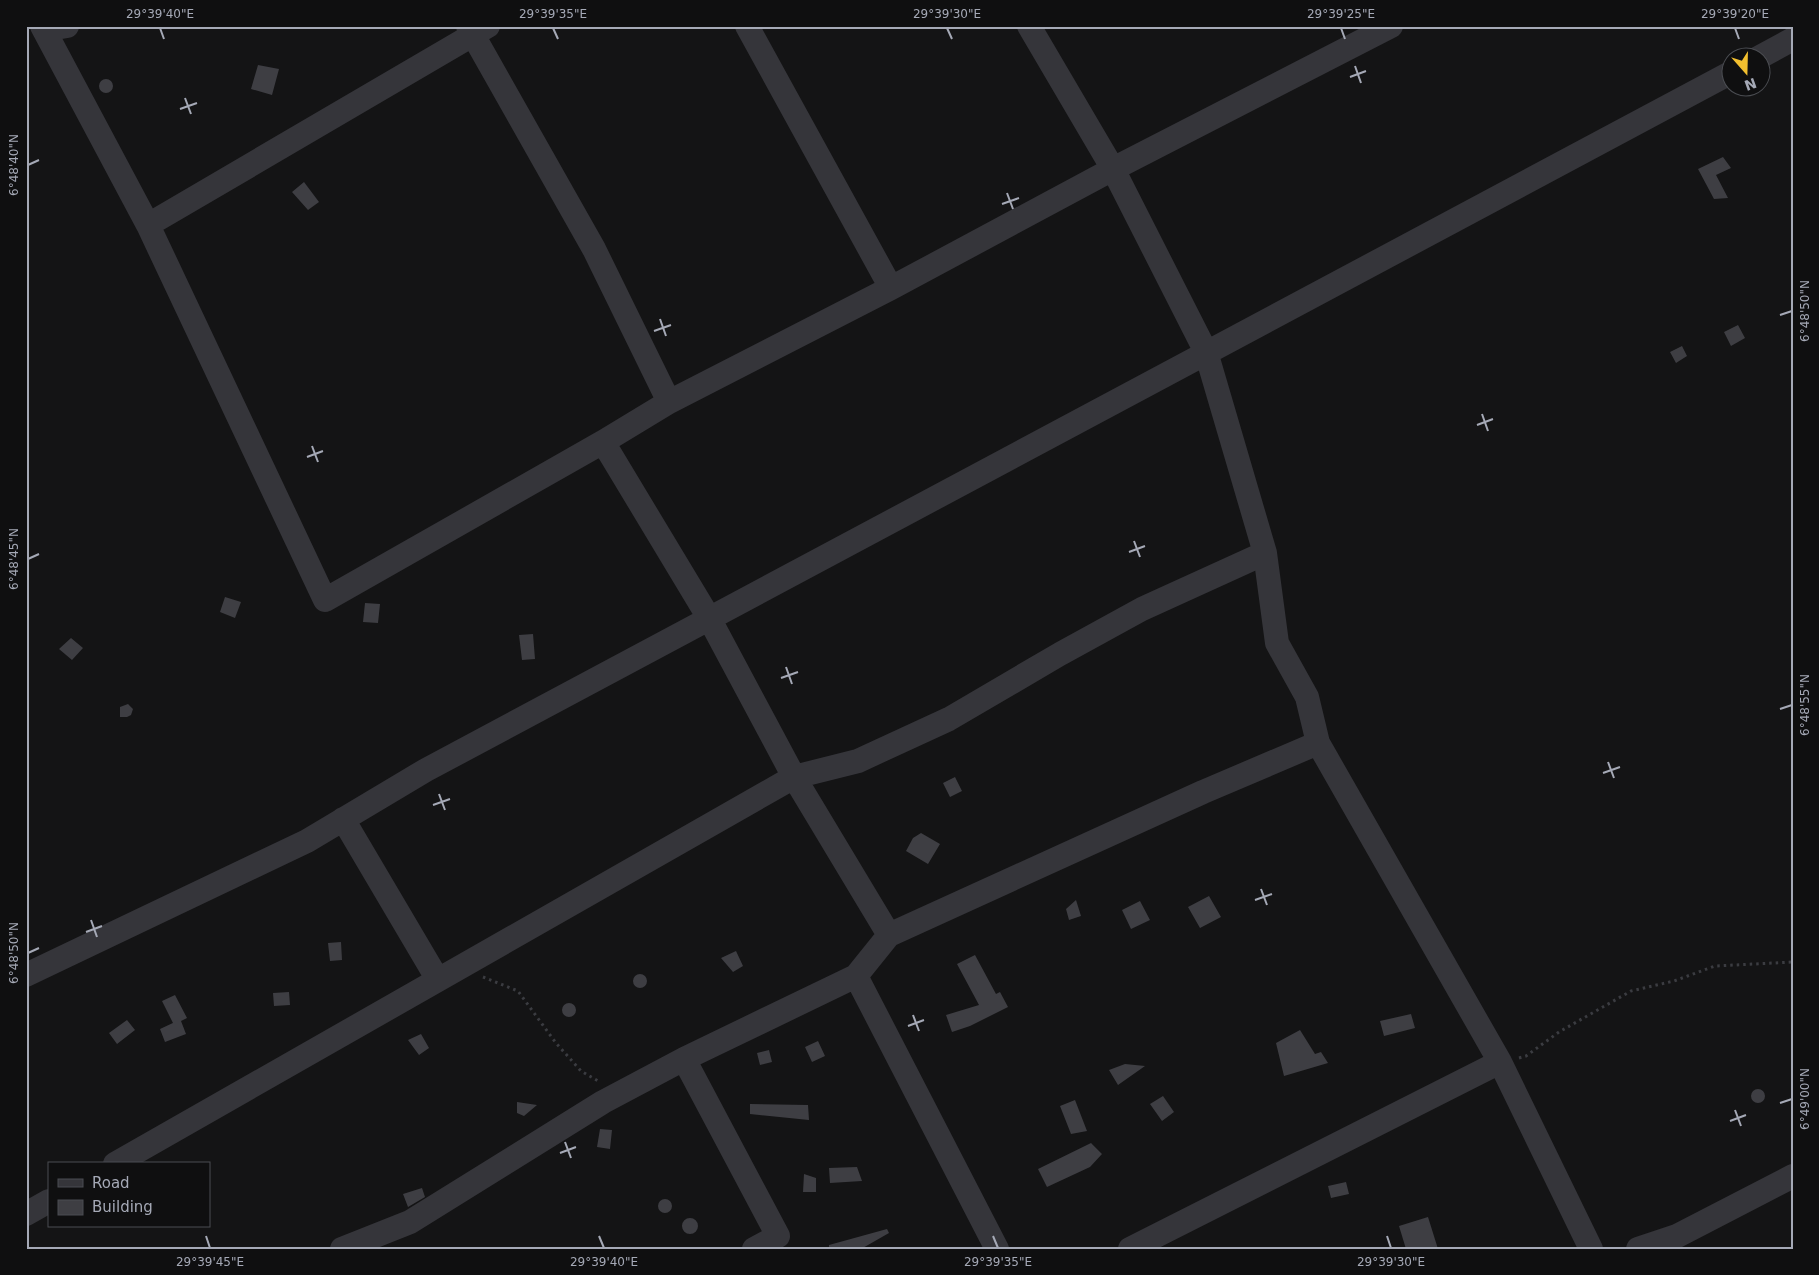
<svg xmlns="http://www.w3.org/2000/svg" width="1819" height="1275" font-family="'DejaVu Sans',sans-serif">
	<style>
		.building { fill: #3e3e43 }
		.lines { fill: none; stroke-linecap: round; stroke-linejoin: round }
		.path { stroke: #3b3c41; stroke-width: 3; stroke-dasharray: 2.5 4; stroke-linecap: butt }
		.minor { stroke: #35353a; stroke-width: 24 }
		.ticks { fill: none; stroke: #a5a9b6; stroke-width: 2 }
		.neatline { fill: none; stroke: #a5a9b6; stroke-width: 2 }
		.ticks-label { font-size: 12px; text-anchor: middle; fill: #a5a9b6 }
	</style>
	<rect width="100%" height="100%" fill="#141415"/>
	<!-- building -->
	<path class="building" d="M258 65 279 69 272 95 251 89Z
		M99 86a7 7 0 1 1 14 0a7 7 0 1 1-14 0Z
		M1723 157 1731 168 1716 175 1728 198 1714 199 1698 169Z
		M304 182 319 202 308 210 292 192Z
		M1738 325 1745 338 1731 346 1724 332Z
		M1682 346 1687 356 1676 363 1670 352Z
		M225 597 241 602 235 618 220 612Z
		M365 603 380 604 378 623 363 622Z
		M533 634 535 659 522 660 519 635Z
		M71 638 83 648 72 660 59 649Z
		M128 704 133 709 131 715 127 717H120V707Z
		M955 777 962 791 950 797 943 783Z
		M921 833 940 844 928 864 906 851 913 838Z
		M1209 896 1221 917 1200 928 1188 907Z
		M1076 900 1081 916 1069 920 1066 909Z
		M1140 901 1150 920 1131 929 1122 910Z
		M341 942 342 960 330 961 328 943Z
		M736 951 743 966 733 972 721 958Z
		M975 955 996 994 1000 992 1008 1007 970 1026 952 1032 946 1015 979 1005 957 964Z
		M633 981a7 7 0 1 1 14 0a7 7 0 1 1-14 0Z
		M289 992 290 1005 274 1006 273 993Z
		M175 995 187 1018 181 1021 186 1034 165 1042 160 1029 175 1022 173 1023 162 1001Z
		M562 1010a7 7 0 1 1 14 0a7 7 0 1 1-14 0Z
		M1411 1014 1415 1028 1384 1036 1380 1021Z
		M127 1020 135 1030 117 1044 109 1033Z
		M1300 1030 1315 1054 1321 1052 1328 1063 1284 1076 1276 1043Z
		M421 1034 429 1048 419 1055 408 1040Z
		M818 1041 825 1056 812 1062 805 1047Z
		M769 1050 772 1062 760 1065 757 1053Z
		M1125 1064 1145 1066 1118 1085 1109 1070Z
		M1751 1096a7 7 0 1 1 14 0a7 7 0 1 1-14 0Z
		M1163 1096 1174 1112 1162 1121 1150 1104Z
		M1075 1100 1087 1131 1071 1134 1060 1106Z
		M517 1102 537 1105 524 1116 517 1113Z
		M750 1104 808 1105 809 1120 750 1114Z
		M600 1129 612 1130 610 1149 597 1147Z
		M1091 1143 1102 1154 1090 1167 1047 1187 1038 1169Z
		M857 1167 862 1181 830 1183 829 1168Z
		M804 1174 816 1178V1192H803Z
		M1346 1182 1349 1194 1331 1198 1328 1186Z
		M422 1188 425 1197 408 1207 403 1194Z
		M658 1206a7 7 0 1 1 14 0a7 7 0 1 1-14 0Z
		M1428 1217 1438 1249H1406L1399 1226Z
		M682 1226a8 8 0 1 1 16 0a8 8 0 1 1-16 0Z
		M887 1229 889 1233 861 1249H829V1245Z"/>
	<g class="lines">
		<!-- path -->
		<path class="path" d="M483 977 518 991 556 1043 581 1071 600 1082
			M1519 1058 1526 1056 1559 1032 1631 991 1674 981 1715 966 1793 962"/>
		<!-- minor -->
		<path class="minor" d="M42 26 148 225 325 600 603 442 669 402 891 288 1113 169 1206 352 1265 553 1277 643 1307 697 1318 743 1500 1062 1591 1249
			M468 26 594 249 669 402
			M747 26 891 288
			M1029 26 1113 169 1391 26
			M44 30 67 26
			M1758 58 1793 39
			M148 225 488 26
			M603 442 709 618 794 777 889 935
			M343 819 438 980
			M26 975 307 841 426 770 1732 72
			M856 976 997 1249
			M684 1059 778 1236 754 1249
			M115 1164 794 777 858 761 949 719 1060 654 1142 609 1265 553
			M26 1214 49 1201
			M342 1249 410 1222 603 1102 684 1059 856 976 889 935 1203 792 1318 743
			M1130 1249 1500 1062
			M1638 1249 1677 1236 1793 1176"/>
	</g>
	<!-- ticks -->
	<path class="ticks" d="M160 28 164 39M553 28 558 39M947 28 952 39M1341 28 1345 39M1735 28 1739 39M1355 66 1361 83M1350 77 1366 71M185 98 191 114M180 109 197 103M28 165 39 160M1007 193 1013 209M1002 204 1019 198M1780 315 1792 311M660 319 666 336M654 331 671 325M1482 414 1488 431M1477 425 1493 419M312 446 318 462M307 457 323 451M1134 541 1140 557M1129 552 1145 546M28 559 39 554M786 667 792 684M781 678 798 672M1780 709 1792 705M1608 762 1614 778M1603 773 1620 767M439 794 445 810M433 805 450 799M1261 889 1267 905M1255 900 1272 894M91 920 97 937M86 932 102 926M28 953 39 948M913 1015 919 1031M908 1026 924 1020M1780 1103 1792 1099M1735 1110 1741 1126M1730 1121 1746 1115M565 1142 571 1158M560 1153 576 1147M206 1236 210 1248M599 1236 604 1248M993 1236 998 1248M1387 1236 1391 1248"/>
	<!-- border -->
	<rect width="1819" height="1275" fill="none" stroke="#0f0f10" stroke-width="55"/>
	<!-- legend -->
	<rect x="48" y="1162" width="162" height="65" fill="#0f0f10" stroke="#4b4d52"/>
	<rect x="58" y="1179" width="25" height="8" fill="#35353a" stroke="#4b4d52"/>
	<text x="92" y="1188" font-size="15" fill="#a5a9b6">Road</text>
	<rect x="58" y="1200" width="25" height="15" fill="#3e3e43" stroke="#4b4d52"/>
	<text x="92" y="1212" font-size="15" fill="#a5a9b6">Building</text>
	<!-- north arrow -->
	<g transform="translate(1746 72) rotate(160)"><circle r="24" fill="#0f0f10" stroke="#4b4d52"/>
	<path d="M0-4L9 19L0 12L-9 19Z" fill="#f2bf2f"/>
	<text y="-8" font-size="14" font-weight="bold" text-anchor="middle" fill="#a5a9b6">N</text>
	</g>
	<rect x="28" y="28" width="1764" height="1220" class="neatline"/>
	<g class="ticks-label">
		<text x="160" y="18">29°39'40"E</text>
		<text x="553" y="18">29°39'35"E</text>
		<text x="947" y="18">29°39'30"E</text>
		<text x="1341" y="18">29°39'25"E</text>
		<text x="1735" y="18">29°39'20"E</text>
		<text transform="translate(14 165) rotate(-90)" y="4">6°48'40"N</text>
		<text transform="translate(1805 311) rotate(-90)" y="4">6°48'50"N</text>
		<text transform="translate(14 559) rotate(-90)" y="4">6°48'45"N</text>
		<text transform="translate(1805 705) rotate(-90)" y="4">6°48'55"N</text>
		<text transform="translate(14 953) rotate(-90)" y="4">6°48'50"N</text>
		<text transform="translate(1805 1099) rotate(-90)" y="4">6°49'00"N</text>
		<text x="210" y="1266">29°39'45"E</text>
		<text x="604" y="1266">29°39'40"E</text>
		<text x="998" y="1266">29°39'35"E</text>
		<text x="1391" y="1266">29°39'30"E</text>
	</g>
</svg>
